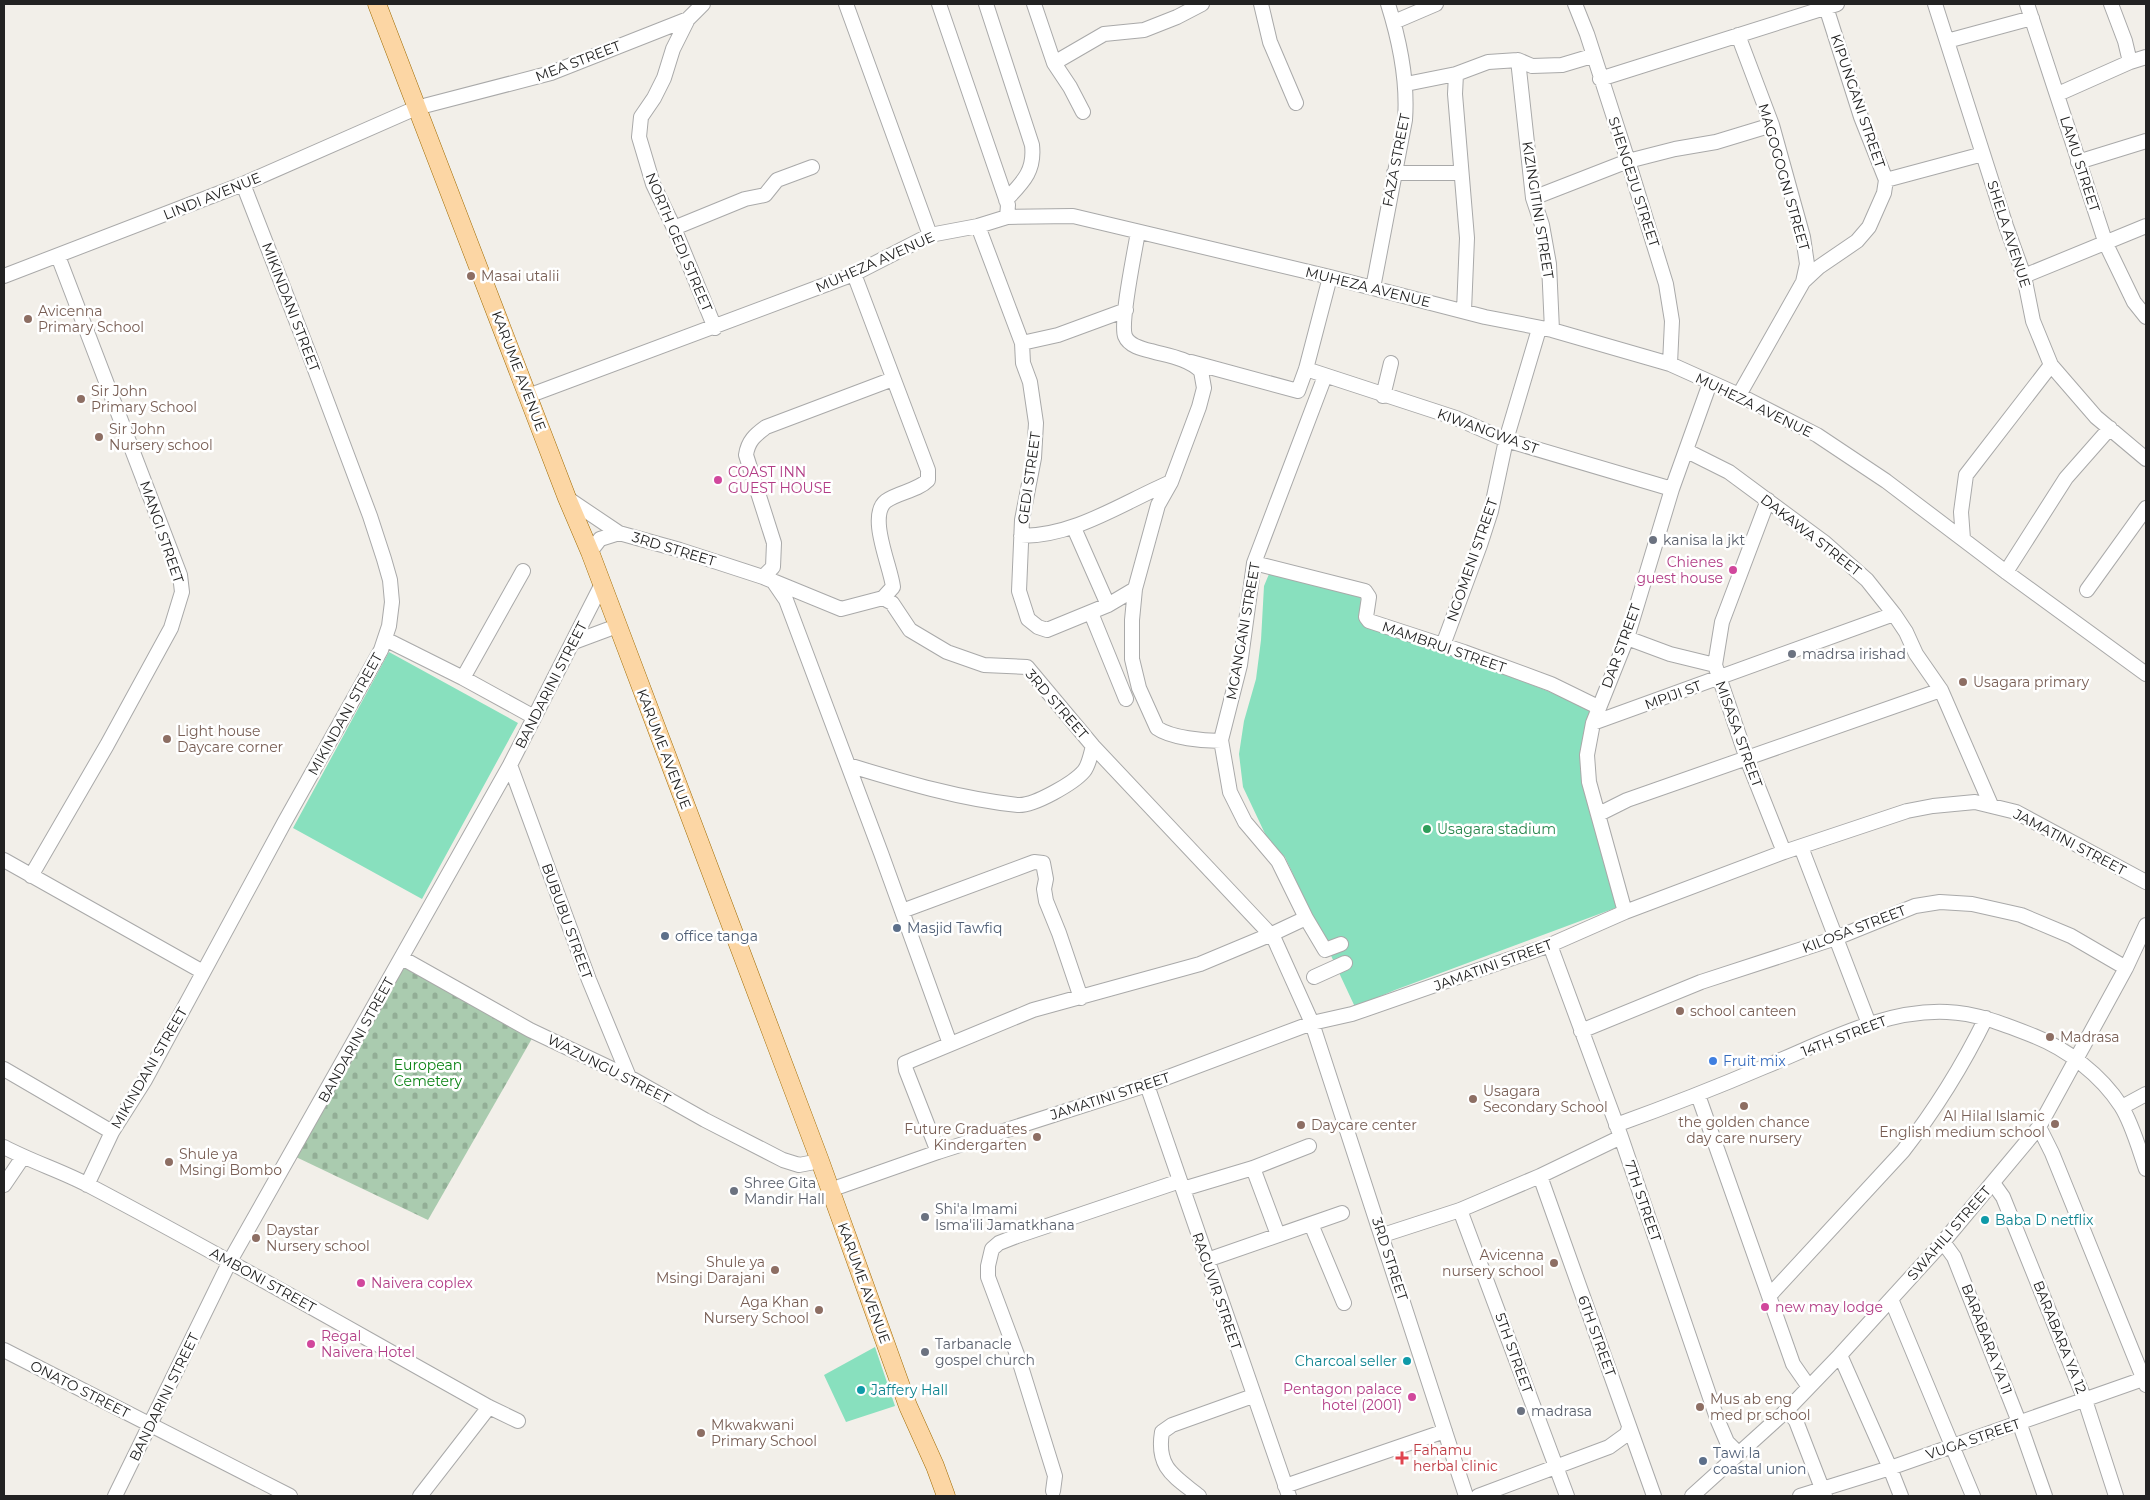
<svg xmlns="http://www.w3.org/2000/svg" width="2150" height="1500" font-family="Montserrat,sans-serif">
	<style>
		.cemetery { fill: url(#cemetery-stones) }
		.pitch { fill: #88e0be }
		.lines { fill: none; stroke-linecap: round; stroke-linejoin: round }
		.minor-casing { stroke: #a9a9a9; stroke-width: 16 }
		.major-casing { stroke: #a06b00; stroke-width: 19 }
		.minor { stroke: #fff; stroke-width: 14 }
		.major { stroke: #fcd6a4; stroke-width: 18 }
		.education-dot { fill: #8d6e63; stroke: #fff; stroke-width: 2 }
		.hotel-dot { fill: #d1479c; stroke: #fff; stroke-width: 2 }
		.worship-dot { fill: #6b7280; stroke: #fff; stroke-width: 2 }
		.leisure-dot { fill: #2e9e5b; stroke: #fff; stroke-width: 2 }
		.service-dot { fill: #5c6f8a; stroke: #fff; stroke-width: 2 }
		.shop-dot { fill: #3f7fe0; stroke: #fff; stroke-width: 2 }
		.culture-dot { fill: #0f9aa8; stroke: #fff; stroke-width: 2 }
		.health-dot { fill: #e0444e; stroke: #fff; stroke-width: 2 }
		.labels { text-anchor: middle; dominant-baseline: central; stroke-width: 5; stroke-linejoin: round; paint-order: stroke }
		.street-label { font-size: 14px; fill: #222; stroke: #fff }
		.education-label { font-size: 14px; fill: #785e54; stroke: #fff; text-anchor: start }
		.hotel-label { font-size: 14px; fill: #b23c85; stroke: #fff; text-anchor: start }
		.worship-label { font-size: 14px; fill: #5b616d; stroke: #fff; text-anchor: start }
		.leisure-label { font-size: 14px; fill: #27864d; stroke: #fff; text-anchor: start }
		.service-label { font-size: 14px; fill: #4e5e75; stroke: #fff; text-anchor: start }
		.shop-label { font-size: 14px; fill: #366cbe; stroke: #fff; text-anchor: start }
		.park-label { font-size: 14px; fill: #0c8416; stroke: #fff }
		.culture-label { font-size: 14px; fill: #0d838f; stroke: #fff; text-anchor: start }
		.health-label { font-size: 14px; fill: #be3a42; stroke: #fff; text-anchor: start }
	</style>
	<defs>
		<pattern id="cemetery-stones" width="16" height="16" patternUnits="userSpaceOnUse" patternTransform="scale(1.25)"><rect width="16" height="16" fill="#aacbaf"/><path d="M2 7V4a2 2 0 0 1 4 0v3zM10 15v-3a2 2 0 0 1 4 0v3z" fill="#92ae96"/></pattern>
	</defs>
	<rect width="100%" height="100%" fill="#f2efe9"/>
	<!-- cemetery -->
	<path class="cemetery" d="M406 964 534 1035 428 1220 296 1157Z"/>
	<!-- pitch -->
	<path class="pitch" d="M1269 574 1360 595C1363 610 1357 611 1365 627 1441 650 1517 677 1590 709L1580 768 1618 907 1395 990 1355 1007 1285 857 1268 840 1243 787 1239 754 1244 721 1256 679 1261 640 1264 586Z
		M389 652 518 723 422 899 293 828Z
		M875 1347 895 1406 846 1422 824 1375Z"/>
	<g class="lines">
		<!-- minor casing -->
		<g class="minor-casing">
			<path id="minor" d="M846 4 930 235
				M939 4 1008 205 1007 217
				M986 4 1032 145C1035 171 1023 182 1006 200
				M1034 4 1054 63 1070 87 1083 112
				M1261 4 1270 42 1296 103
				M1575 4 1587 34 1628 161 1666 284 1672 321 1670 364
				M1935 4 2006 226 2024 276 2033 321 2051 365 2096 417 2146 459
				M2027 4 2106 244 2134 302 2146 317
				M2111 4 2125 41 2130 62
				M688 19 673 49 664 78 654 98 641 117 639 137 653 184 674 228 715 328
				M1394 22 1436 4
				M1738 35 1772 125 1803 237 1807 264 1803 282 1739 395
				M1947 41 2032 18
				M1518 60 1533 198 1542 225 1549 264 1552 330
				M1054 63 1104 34 1144 30 1177 17 1202 4
				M1456 74 1455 94 1467 238 1464 311
				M1600 79 1837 4
				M1406 84 1456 74 1488 62 1518 60 1532 66 1562 65 1592 56
				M2058 94 2130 62 2146 57
				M2078 162 2146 141
				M1394 173H1461
				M1886 180 1983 154
				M1533 198 1628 161 1675 149 1716 142 1772 125
				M978 226 1022 343 1023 363 1030 382 1036 423 1034 458 1022 520 1019 591 1028 619 1038 627 1047 630 1108 605 1135 589
				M674 228 745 199 765 195 777 180 812 167
				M1138 232C1135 250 1120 322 1125 336 1129 346 1142 349 1151 351 1169 356 1187 358 1201 371L1204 388 1199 407 1171 482 1158 505 1135 589 1132 620V659L1139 688 1157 728C1171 738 1204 741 1221 741
				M854 274 928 470V480C917 491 899 492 886 501 867 516 891 567 893 587L883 598
				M4 276 243 184 416 108 551 73 688 19 703 4
				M2024 276 2146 226
				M1804 281 1819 267 1857 241 1869 227 1884 193 1886 180 1861 117 1826 7
				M1373 288 1405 120C1408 80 1400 42 1388 4
				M1022 343 1058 335 1126 310
				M1191 362 1298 391 1306 369 1330 277
				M1306 369 1456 418 1506 440 1672 489
				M1325 376 1254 563 1240 665 1221 740 1230 792 1245 822 1278 861 1306 918 1272 934 1312 1023 1466 1496
				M528 396 854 274 930 235 978 226 1007 217 1073 216 1330 277 1485 317 1552 330 1670 364 1739 395 1817 435 1886 481 2006 572 2146 674
				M1383 396 1391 363
				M1687 451 1729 472 1825 543 1867 580 1894 614 1906 632 1916 654 1941 690 1991 805
				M567 498 619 533 680 550 763 577 841 609 883 598 892 603 910 630 947 652 984 665 1027 667 1093 746 1271 935
				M1768 500 1722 622 1715 665 1747 759 1784 852
				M1074 528 1108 605
				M1021 536C1075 536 1122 503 1171 482
				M1963 539 1961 512 1966 475 2051 365
				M590 552 600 539 619 533
				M1254 563 1365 591 1369 597 1366 617 1369 621 1464 652 1551 684 1598 707
				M2006 572 2066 478 2110 428
				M763 577 773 567 774 543 746 455C748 441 755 435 766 427L893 379
				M773 581 786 600 881 853 950 1044
				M2087 590 2146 508
				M1091 613 1126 699
				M1627 638 1670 654 1715 665
				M385 639 463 678 534 717
				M574 642 617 626
				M1443 645 1480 545 1491 511 1506 440 1539 329
				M463 678 523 571
				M1593 723 1894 614
				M510 765 589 980 629 1077
				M848 765C904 782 960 799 1018 805 1034 806 1074 783 1084 771 1089 765 1091 753 1093 746
				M1599 814 1627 800 1941 690
				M1801 847 1869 1024
				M4 860 203 972
				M31 876 107 745 171 628 182 592 180 575 58 256
				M902 911 1034 862 1043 863 1046 879 1044 889 1046 901 1059 933 1081 998
				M1625 912 1589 782 1587 755 1593 723 1627 638 1672 489 1710 383
				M1306 918 1325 950 1341 944
				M1550 945 1621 1137 1718 1421 1727 1442 1739 1454
				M402 958 530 1030 629 1077 705 1120 783 1160 799 1165 820 1161
				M1314 977 1345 963
				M1581 1031 1701 982 1836 938 1915 906 1940 902 1972 904 2021 915 2071 936 2126 968
				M4 1069 112 1132
				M1147 1085 1289 1496
				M1698 1095 1793 1364 1809 1387
				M2122 1107 2146 1094
				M1616 1125C1666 1107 1715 1088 1764 1067 1821 1044 1883 1009 1947 1012 1977 1013 2006 1025 2034 1036 2067 1049 2101 1075 2121 1106 2132 1123 2139 1149 2146 1169
				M2039 1127 2052 1153 2146 1385
				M4 1147C32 1162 62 1171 90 1186 225 1257 356 1333 489 1407L518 1421
				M938 1152 906 1070 905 1063 1033 1010 1200 964 1272 934
				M1253 1168 1278 1235
				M1540 1176 1654 1496
				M1993 1183 2003 1197 2085 1400 2116 1496
				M4 1185 23 1157
				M87 1185 112 1132 145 1080 284 823 381 650 389 626 392 602 390 580 384 559 370 516 308 351 243 184
				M1183 1189 1253 1168 1309 1146
				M830 1190 938 1152 1147 1085 1312 1023 1352 1014 1550 945 1625 912 1784 852 1907 811 1933 806 1975 802 2016 812 2146 882
				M1460 1210 1567 1496
				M1311 1224 1344 1303
				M1383 1235 1460 1210 1540 1176 1621 1137
				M1943 1242 1954 1257 2019 1422 2045 1496
				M1207 1260 1342 1213
				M1769 1296 1903 1151C1935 1110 1963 1065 1986 1018
				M1891 1299 1973 1496
				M4 1350 290 1496
				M1840 1355 1890 1468 1901 1496
				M1787 1410 1796 1421 1825 1496
				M1285 1486 1445 1431
				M1053 1491 1055 1476 1019 1360 988 1277V1266L992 1249 999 1243 1017 1236 1180 1181
				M115 1496 230 1261 510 765 601 586
				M420 1496 489 1407
				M1199 1496C1174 1476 1156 1468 1162 1432L1172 1425 1253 1396
				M1478 1496 1609 1447 1627 1434 1629 1427
				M1692 1496 1787 1410 1840 1355 1943 1242 2039 1127 2126 968 2146 925
				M1800 1496 1890 1468 2146 1378"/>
		</g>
		<!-- major casing -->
		<g class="major-casing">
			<path id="major" d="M377 4 567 498 590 552 820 1161 908 1406 935 1466 946 1496"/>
		</g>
		<!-- minor -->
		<use href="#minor" class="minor"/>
		<!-- major -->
		<use href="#major" class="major"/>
	</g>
	<!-- markers -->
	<g class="education-dot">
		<circle cx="471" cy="276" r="5"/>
		<circle cx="28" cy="319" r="5"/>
		<circle cx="81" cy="399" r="5"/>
		<circle cx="99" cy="437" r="5"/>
		<circle cx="1963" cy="682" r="5"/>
		<circle cx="167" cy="739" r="5"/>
		<circle cx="1680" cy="1011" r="5"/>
		<circle cx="2050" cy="1037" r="5"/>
		<circle cx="1473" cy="1099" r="5"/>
		<circle cx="1744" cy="1106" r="5"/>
		<circle cx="2055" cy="1124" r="5"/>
		<circle cx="1301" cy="1125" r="5"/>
		<circle cx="1037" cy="1137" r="5"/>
		<circle cx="169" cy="1162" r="5"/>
		<circle cx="256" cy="1238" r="5"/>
		<circle cx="1554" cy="1263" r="5"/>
		<circle cx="775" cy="1270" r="5"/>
		<circle cx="819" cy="1310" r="5"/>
		<circle cx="1700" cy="1407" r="5"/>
		<circle cx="701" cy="1433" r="5"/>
	</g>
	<g class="hotel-dot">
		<circle cx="718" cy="480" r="5"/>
		<circle cx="1733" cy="570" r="5"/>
		<circle cx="361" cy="1283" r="5"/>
		<circle cx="1765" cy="1307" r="5"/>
		<circle cx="311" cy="1344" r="5"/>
		<circle cx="1412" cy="1397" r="5"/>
	</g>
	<g class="worship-dot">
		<circle cx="1653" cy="540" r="5"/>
		<circle cx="1792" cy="654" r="5"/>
		<circle cx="734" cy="1191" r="5"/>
		<circle cx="925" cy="1217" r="5"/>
		<circle cx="925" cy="1352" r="5"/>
		<circle cx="1521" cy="1411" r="5"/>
	</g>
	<circle class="leisure-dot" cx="1427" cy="829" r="5"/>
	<g class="service-dot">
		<circle cx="897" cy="928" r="5"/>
		<circle cx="665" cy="936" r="5"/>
		<circle cx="1703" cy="1461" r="5"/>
	</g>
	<circle class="shop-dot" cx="1713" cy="1061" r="5"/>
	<g class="culture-dot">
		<circle cx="1985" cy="1220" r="5"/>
		<circle cx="1407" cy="1361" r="5"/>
		<circle cx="861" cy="1390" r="5"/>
	</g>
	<path class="health-dot" d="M1399.5 1450.5h5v5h5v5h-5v5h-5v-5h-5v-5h5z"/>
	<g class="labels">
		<!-- street labels -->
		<g class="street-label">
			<text transform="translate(578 61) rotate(-21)">MEA STREET</text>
			<text transform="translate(1858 101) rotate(71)">KIPUNGANI STREET</text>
			<text transform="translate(1396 160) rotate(-79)">FAZA STREET</text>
			<text transform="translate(2080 164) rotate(72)">LAMU STREET</text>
			<text transform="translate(1784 177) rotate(74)">MAGOGOGNI STREET</text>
			<text transform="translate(1634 182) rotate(72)">SHENGEJU STREET</text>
			<text transform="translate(212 196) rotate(-22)">LINDI AVENUE</text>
			<text transform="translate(1538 210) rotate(81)">KIZINGITINI STREET</text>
			<text transform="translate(2009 234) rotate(72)">SHELA AVENUE</text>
			<text transform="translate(679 242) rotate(67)">NORTH GEDI STREET</text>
			<text transform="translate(875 262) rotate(-24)">MUHEZA AVENUE</text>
			<text transform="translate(1368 287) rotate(14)">MUHEZA AVENUE</text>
			<text transform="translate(291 307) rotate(69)">MIKINDANI STREET</text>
			<text transform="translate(519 371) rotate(69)">KARUME AVENUE</text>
			<text transform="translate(1754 405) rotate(26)">MUHEZA AVENUE</text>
			<text transform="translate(1488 431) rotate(20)">KIWANGWA ST</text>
			<text transform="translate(1029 478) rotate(-82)">GEDI STREET</text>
			<text transform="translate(162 532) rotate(71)">MANGI STREET</text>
			<text transform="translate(1811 535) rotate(38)">DAKAWA STREET</text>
			<text transform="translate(674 549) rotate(17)">3RD STREET</text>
			<text transform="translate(1472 560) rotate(-71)">NGOMENI STREET</text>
			<text transform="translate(1243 631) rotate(-80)">MGANGANI STREET</text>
			<text transform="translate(1621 646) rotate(-70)">DAR STREET</text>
			<text transform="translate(1444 647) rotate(19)">MAMBRUI STREET</text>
			<text transform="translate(551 685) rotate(-63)">BANDARINI STREET</text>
			<text transform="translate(1673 695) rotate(-20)">MPIJI ST</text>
			<text transform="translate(1057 704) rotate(49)">3RD STREET</text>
			<text transform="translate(345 714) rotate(-61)">MIKINDANI STREET</text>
			<text transform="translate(1739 734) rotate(70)">MISASA STREET</text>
			<text transform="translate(664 749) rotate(69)">KARUME AVENUE</text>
			<text transform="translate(2070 842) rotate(28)">JAMATINI STREET</text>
			<text transform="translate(567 921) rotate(70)">BUBUBU STREET</text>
			<text transform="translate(1854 929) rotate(-21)">KILOSA STREET</text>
			<text transform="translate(1493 965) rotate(-20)">JAMATINI STREET</text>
			<text transform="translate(1844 1036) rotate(-21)">14TH STREET</text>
			<text transform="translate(356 1040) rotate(-61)">BANDARINI STREET</text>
			<text transform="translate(149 1068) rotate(-60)">MIKINDANI STREET</text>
			<text transform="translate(609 1069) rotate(27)">WAZUNGU STREET</text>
			<text transform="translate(1110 1096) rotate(-18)">JAMATINI STREET</text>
			<text transform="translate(1643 1201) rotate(71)">7TH STREET</text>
			<text transform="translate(1949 1233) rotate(-49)">SWAHILI STREET</text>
			<text transform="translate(1390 1259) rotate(72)">3RD STREET</text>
			<text transform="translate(263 1280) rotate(29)">AMBONI STREET</text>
			<text transform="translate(864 1283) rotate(70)">KARUME AVENUE</text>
			<text transform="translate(1217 1291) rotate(71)">RAGUVIR STREET</text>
			<text transform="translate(1597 1336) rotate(70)">6TH STREET</text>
			<text transform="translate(2060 1337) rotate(68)">BARABARA YA 12</text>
			<text transform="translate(1987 1339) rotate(69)">BARABARA YA 11</text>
			<text transform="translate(1514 1353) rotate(70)">5TH STREET</text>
			<text transform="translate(80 1389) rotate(27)">ONATO STREET</text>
			<text transform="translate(164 1397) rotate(-64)">BANDARINI STREET</text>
			<text transform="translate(1973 1439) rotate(-19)">VUGA STREET</text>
		</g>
		<!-- education labels -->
		<g class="education-label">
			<text x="481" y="276">Masai utalii</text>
			<text x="38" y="311">Avicenna<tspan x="38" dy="16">Primary School</tspan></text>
			<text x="91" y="391">Sir John<tspan x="91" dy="16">Primary School</tspan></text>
			<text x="109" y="429">Sir John<tspan x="109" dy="16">Nursery school</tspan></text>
			<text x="1973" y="682">Usagara primary</text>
			<text x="177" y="731">Light house<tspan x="177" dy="16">Daycare corner</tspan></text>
			<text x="1690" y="1011">school canteen</text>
			<text x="2060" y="1037">Madrasa</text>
			<text x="1483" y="1091">Usagara<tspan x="1483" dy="16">Secondary School</tspan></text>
			<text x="2045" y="1116" text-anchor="end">Al Hilal Islamic<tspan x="2045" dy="16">English medium school</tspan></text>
			<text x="1744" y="1122" text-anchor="middle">the golden chance<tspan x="1744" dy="16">day care nursery</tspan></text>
			<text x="1311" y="1125">Daycare center</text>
			<text x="1027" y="1129" text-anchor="end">Future Graduates<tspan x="1027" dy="16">Kindergarten</tspan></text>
			<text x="179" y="1154">Shule ya<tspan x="179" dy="16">Msingi Bombo</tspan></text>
			<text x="266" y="1230">Daystar<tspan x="266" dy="16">Nursery school</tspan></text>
			<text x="1544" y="1255" text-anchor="end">Avicenna<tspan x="1544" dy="16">nursery school</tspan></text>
			<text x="765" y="1262" text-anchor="end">Shule ya<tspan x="765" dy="16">Msingi Darajani</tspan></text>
			<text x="809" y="1302" text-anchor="end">Aga Khan<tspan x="809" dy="16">Nursery School</tspan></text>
			<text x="1710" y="1399">Mus ab eng<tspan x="1710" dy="16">med pr school</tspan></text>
			<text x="711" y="1425">Mkwakwani<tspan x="711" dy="16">Primary School</tspan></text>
		</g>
		<!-- hotel labels -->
		<g class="hotel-label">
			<text x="728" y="472">COAST INN<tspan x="728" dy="16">GUEST HOUSE</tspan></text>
			<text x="1723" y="562" text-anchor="end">Chienes<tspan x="1723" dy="16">guest house</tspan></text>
			<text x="371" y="1283">Naivera coplex</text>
			<text x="1775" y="1307">new may lodge</text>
			<text x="321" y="1336">Regal<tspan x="321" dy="16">Naivera Hotel</tspan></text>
			<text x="1402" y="1389" text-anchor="end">Pentagon palace<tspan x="1402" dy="16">hotel (2001)</tspan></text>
		</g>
		<!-- worship labels -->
		<g class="worship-label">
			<text x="1663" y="540">kanisa la jkt</text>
			<text x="1802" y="654">madrsa irishad</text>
			<text x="744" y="1183">Shree Gita<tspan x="744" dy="16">Mandir Hall</tspan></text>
			<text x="935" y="1209">Shi'a Imami<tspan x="935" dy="16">Isma'ili Jamatkhana</tspan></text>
			<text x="935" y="1344">Tarbanacle<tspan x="935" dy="16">gospel church</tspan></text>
			<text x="1531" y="1411">madrasa</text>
		</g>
		<!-- leisure labels -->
		<g class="leisure-label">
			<text x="1437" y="829">Usagara stadium</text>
		</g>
		<!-- service labels -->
		<g class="service-label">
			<text x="907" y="928">Masjid Tawfiq</text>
			<text x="675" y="936">office tanga</text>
			<text x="1713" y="1453">Tawi la<tspan x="1713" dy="16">coastal union</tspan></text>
		</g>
		<!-- shop labels -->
		<g class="shop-label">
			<text x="1723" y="1061">Fruit mix</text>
		</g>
		<!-- park labels -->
		<g class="park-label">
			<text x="428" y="1065">European<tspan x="428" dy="16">Cemetery</tspan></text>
		</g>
		<!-- culture labels -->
		<g class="culture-label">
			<text x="1995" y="1220">Baba D netflix</text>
			<text x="1397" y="1361" text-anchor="end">Charcoal seller</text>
			<text x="871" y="1390">Jaffery Hall</text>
		</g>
		<!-- health labels -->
		<g class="health-label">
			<text x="1413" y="1450">Fahamu<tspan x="1413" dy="16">herbal clinic</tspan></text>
		</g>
	</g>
	<!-- border -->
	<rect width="2150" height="1500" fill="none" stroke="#222222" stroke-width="10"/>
</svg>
